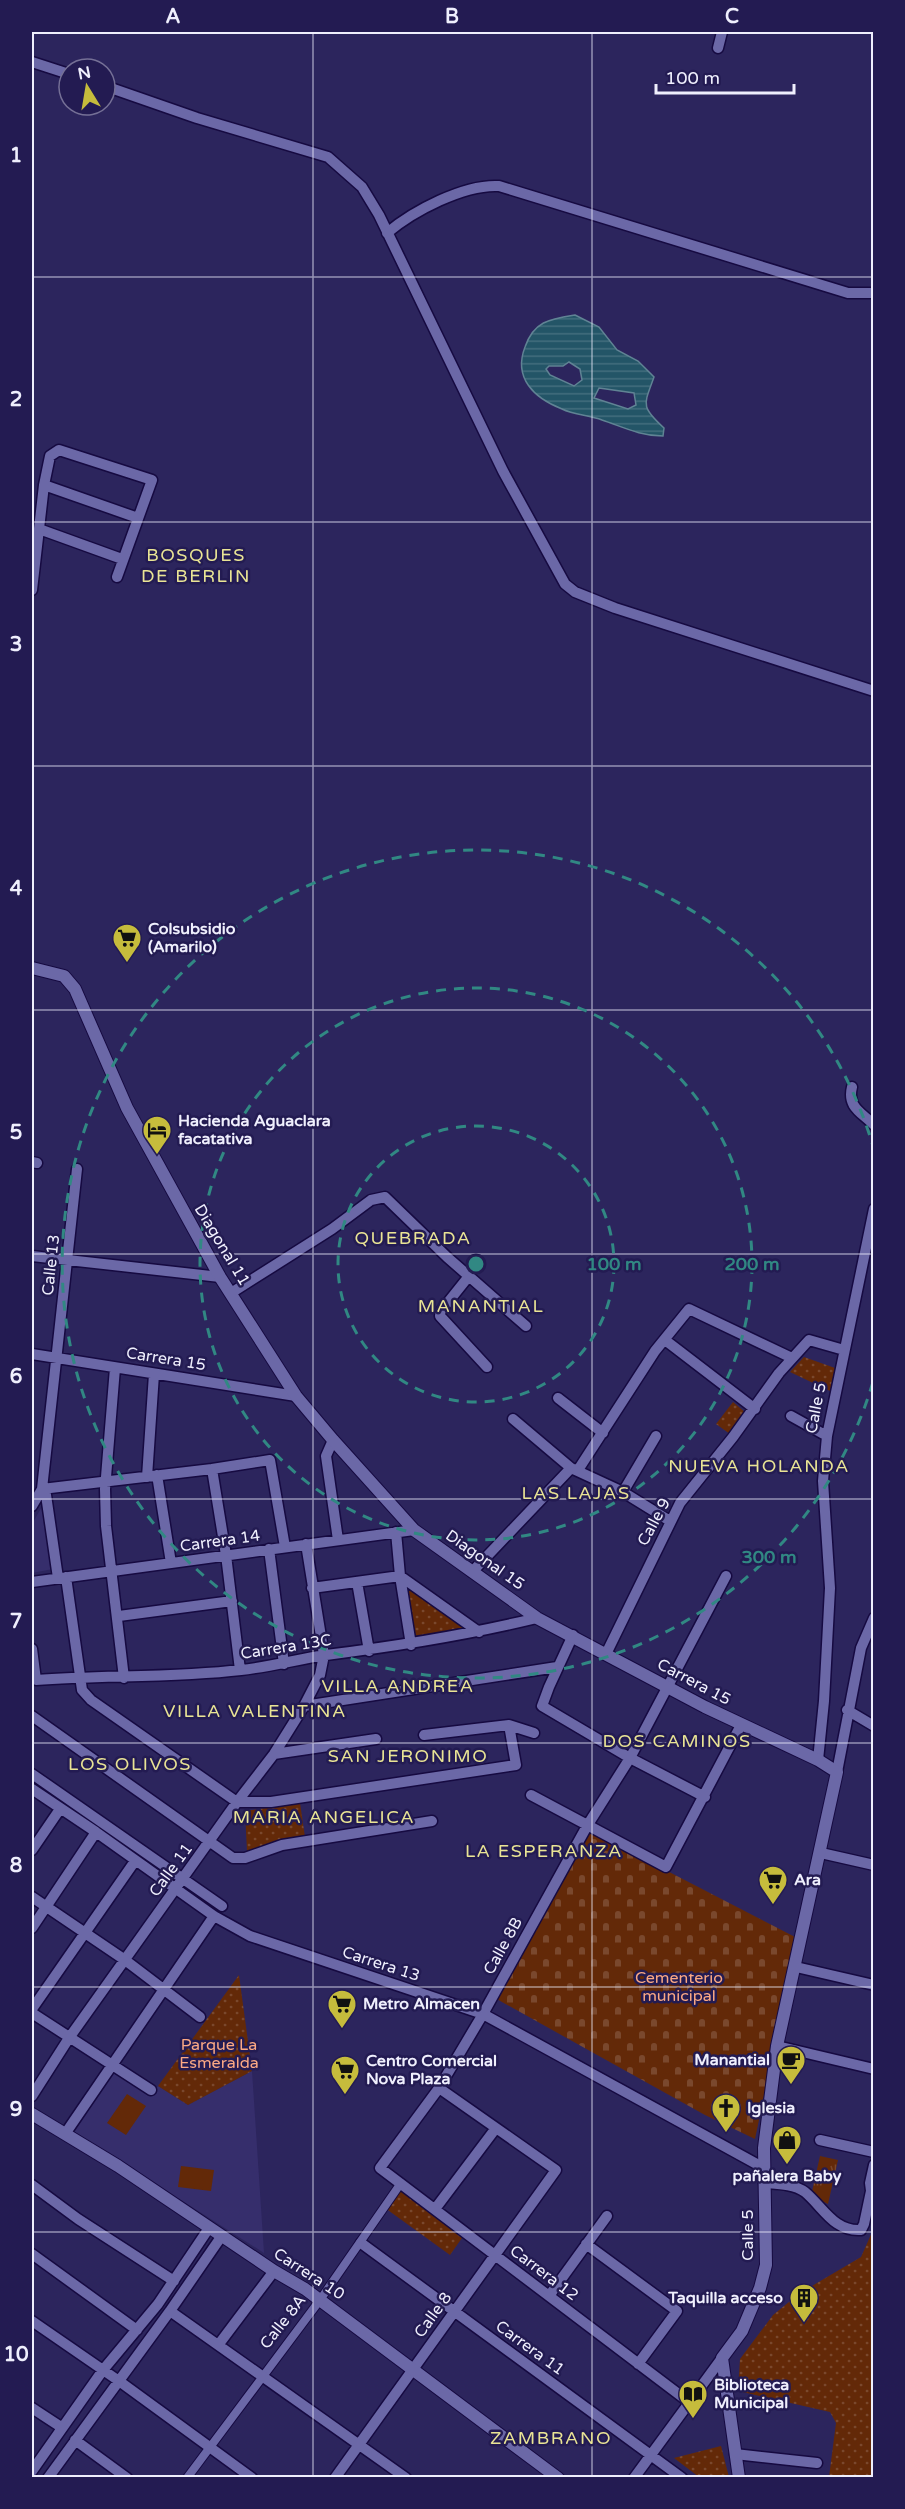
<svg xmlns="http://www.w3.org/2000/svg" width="905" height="2509" font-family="'Varela Round',sans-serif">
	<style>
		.built { fill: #362e6c }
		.grass { fill: url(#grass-tufts) }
		.cemetery { fill: url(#cemetery-stones) }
		.park { fill: url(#park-dots) }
		.pitch { fill: #632908 }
		.water { fill: url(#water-rules); stroke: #608394; stroke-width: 1.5; fill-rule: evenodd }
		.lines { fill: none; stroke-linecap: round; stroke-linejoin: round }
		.pedestrian-casing { stroke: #160a41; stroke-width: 10 }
		.minor-casing { stroke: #160a41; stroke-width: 13 }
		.tertiary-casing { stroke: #160a41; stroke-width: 14 }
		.pedestrian { stroke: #6b68a7; stroke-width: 8 }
		.minor { stroke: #6b68a7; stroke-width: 10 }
		.tertiary { stroke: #6b68a7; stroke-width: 12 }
		.grid { fill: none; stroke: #efeffd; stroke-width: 1.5; stroke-opacity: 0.55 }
		.ring { fill: none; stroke: #318883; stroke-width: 3; stroke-dasharray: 10 8 }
		.labels { text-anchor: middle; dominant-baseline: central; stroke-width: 5; stroke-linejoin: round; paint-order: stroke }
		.poi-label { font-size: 16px; font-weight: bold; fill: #efeffd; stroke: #231b52; text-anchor: start }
		.street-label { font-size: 16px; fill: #efeffd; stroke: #231b52 }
		.park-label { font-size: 16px; fill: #fba984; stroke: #231b52 }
		.neighbourhood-label { font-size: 18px; letter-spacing: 1.5px; fill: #e9e495; stroke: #231b52 }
		.centre { fill: #318883; stroke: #231b52; stroke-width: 3 }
		.ring-label { font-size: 18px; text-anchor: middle; font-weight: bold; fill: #318883; stroke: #231b52; stroke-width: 5; stroke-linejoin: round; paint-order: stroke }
		.neatline { fill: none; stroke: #efeffd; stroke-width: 2 }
		.grid-label { font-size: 20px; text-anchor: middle; font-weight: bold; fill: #efeffd }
	</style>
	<defs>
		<pattern id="grass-tufts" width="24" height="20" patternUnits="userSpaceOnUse" patternTransform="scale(1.5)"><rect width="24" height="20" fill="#632908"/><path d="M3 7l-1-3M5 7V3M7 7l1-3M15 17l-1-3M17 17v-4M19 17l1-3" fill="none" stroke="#7a482d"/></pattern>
		<pattern id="cemetery-stones" width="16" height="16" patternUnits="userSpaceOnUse" patternTransform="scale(1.5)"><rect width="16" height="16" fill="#632908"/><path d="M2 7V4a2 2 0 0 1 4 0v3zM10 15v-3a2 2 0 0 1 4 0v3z" fill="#7a482d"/></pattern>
		<pattern id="park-dots" width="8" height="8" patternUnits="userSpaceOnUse" patternTransform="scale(1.5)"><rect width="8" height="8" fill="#632908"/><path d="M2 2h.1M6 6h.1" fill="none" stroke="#7a482d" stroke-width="1.8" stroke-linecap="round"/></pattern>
		<pattern id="water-rules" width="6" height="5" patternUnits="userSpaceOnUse" patternTransform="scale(1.5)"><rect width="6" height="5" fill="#235567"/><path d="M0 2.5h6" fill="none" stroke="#436e7e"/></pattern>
	</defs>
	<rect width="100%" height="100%" fill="#2c255d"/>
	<!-- built -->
	<path class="built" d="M43 1505 53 1569 32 1573V1524Z
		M111 2066 154 2094 158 2086 188 2105 252 2071 264 2253 167 2191 66 2134Z"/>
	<!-- grass -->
	<path class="grass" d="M820 2156 838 2160 828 2204 811 2196Z"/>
	<!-- cemetery -->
	<path class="cemetery" d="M588 1830 797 1938 755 2139 705 2115 493 1997Z"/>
	<!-- park -->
	<path class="park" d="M804 1357 835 1368 830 1391 790 1372Z
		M733 1402 746 1413 730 1434 716 1424Z
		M408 1587 467 1630 415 1638Z
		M300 1803 305 1837 247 1851 245 1811Z
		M239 1975 252 2071 188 2105 158 2086Z
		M400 2190 462 2238 450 2255 385 2208Z
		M873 2230V2477H829L836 2423 830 2412 738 2391 740 2359 773 2315 800 2293 861 2257Z
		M721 2446 729 2477H699L674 2458Z"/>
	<!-- pitch -->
	<path class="pitch" d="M127 2094 146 2106 126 2135 107 2123Z
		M181 2166 214 2170 211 2191 178 2187Z"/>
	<!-- water -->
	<path class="water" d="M575 315 599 327 617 350 638 361 654 377C644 405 640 406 664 428L663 436C640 436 623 427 602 420 589 415 574 415 562 409 534 398 513 378 525 347 534 321 550 319 575 315ZM569 362 580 369 582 380 574 386 550 375 546 369 549 366H563ZM599 388 634 393 636 405 628 409 594 398Z"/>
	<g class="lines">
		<!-- pedestrian casing -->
		<g class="pedestrian-casing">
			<path id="pedestrian" d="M187 2478 320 2300 401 2183"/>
		</g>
		<!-- minor casing -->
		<g class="minor-casing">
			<path id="minor" d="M718 48 722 32
				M32 62 69 74
				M105 86 197 118 328 157 362 187 379 215 503 471 565 584 575 592 615 608 874 691
				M387 233C413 211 464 184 499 186L848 293H874
				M44 485 138 518
				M39 529 122 559
				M32 590 44 485 50 456 59 450 152 480 117 577
				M852 1087C847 1107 861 1112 874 1125
				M32 1162 37 1163
				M32 1256 220 1277
				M469 1276 441 1311 440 1316 487 1367
				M231 1293 332 1229 371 1200 385 1197 447 1257 526 1326
				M665 1340 755 1409
				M32 1354 296 1396
				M115 1368 105 1489 106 1526 124 1678
				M558 1398 603 1433
				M791 1416 827 1436
				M513 1419 571 1468 623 1492 670 1521
				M333 1440 326 1456 338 1540
				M212 1469 226 1555 240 1670
				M578 1470 655 1351 689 1309 792 1358
				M157 1475 171 1563
				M147 1477 154 1374
				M45 1488 58 1578
				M42 1489 212 1469 270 1460 285 1547
				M623 1492 656 1436
				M32 1506 42 1489 77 1169
				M396 1532 400 1576 411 1645
				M269 1549 284 1664
				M472 1572 571 1468
				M66 1577 82 1690 91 1700 237 1802H271L516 1765 509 1725 424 1735
				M32 1582 414 1530
				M357 1582 369 1651
				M312 1588 400 1576 479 1632
				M119 1616 232 1601
				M573 1635 549 1687 542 1706 630 1758 705 1797
				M32 1649 36 1680C104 1675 173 1678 241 1670 270 1667 298 1659 326 1655 398 1646 467 1635 537 1618
				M606 1654 680 1503 733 1437 779 1373 809 1340 844 1350
				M304 1706 557 1667
				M847 1710 874 1726
				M32 1716 233 1858H245L282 1845 432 1821
				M509 1725 534 1733
				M274 1754 376 1739
				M818 1760 824 1701 830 1588 823 1481 827 1436 874 1209
				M837 1772 861 1648 874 1618
				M32 1774 222 1906
				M32 1789 96 1832 214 1916 250 1936 483 2014 764 2168
				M531 1795 666 1867 741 1725
				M32 1850 60 1809
				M821 1853 874 1865
				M32 1897 125 1960 200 2017
				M32 1928 96 1832
				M796 1967 874 1985
				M32 2009 135 1861
				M32 2013 151 2090
				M777 2046 874 2069
				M32 2096 69 2038 237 1802 274 1754 304 1706 320 1675 324 1655 306 1544
				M65 2134 214 1916
				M820 2140 874 2152
				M764 2183C777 2184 794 2184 805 2192 823 2207 834 2232 861 2230L864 2224 871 2191 874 2189
				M32 2185 78 2219 174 2281
				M871 2191 870 2183 874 2165
				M435 2209 496 2128
				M361 2243 682 2478
				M586 2244 677 2311 638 2364
				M32 2254 137 2330
				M549 2296 607 2216
				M170 2311 406 2478
				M32 2321 119 2381 252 2478
				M219 2344 274 2271
				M689 2402 380 2168 439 2088 483 2014 587 1826 630 1758 726 1576
				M32 2408 61 2427
				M75 2440 127 2478
				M735 2454 817 2463
				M32 2471 103 2370 158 2304 209 2228
				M48 2478 170 2311 221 2237
				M335 2478 556 2170 439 2088
				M634 2478 722 2358"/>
		</g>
		<!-- tertiary casing -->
		<g class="tertiary-casing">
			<path id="tertiary" d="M32 968 64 976 75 989 127 1108 220 1277 296 1396 333 1440 414 1530 537 1618 705 1707 818 1760 837 1772 777 2046 764 2148 766 2265 760 2288 742 2331 722 2358 739 2478
				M32 2114 118 2166 274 2271 305 2289 558 2478"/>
		</g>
		<!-- pedestrian -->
		<use href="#pedestrian" class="pedestrian"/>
		<!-- minor -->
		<use href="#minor" class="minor"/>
		<!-- tertiary -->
		<use href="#tertiary" class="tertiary"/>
	</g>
	<!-- grid -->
	<path class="grid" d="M313 32V2478M592 32V2478M32 277H874M32 522H874M32 766H874M32 1010H874M32 1254H874M32 1499H874M32 1743H874M32 1987H874M32 2232H874"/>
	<!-- distance rings -->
	<g class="ring">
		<circle cx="476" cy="1264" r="138"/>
		<circle cx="476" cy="1264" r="276"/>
		<path d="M873 1382A414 414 0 1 1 873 1146"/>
	</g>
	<!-- icons -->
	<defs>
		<g id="supermarket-pin" transform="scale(1.5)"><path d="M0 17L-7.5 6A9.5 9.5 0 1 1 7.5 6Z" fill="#c6bc3c" stroke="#231b52"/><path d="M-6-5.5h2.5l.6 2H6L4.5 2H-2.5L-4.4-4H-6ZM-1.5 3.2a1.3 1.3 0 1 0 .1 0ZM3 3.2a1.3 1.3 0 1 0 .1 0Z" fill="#111"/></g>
		<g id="hotel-pin" transform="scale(1.5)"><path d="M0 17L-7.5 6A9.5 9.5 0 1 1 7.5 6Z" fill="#c6bc3c" stroke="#231b52"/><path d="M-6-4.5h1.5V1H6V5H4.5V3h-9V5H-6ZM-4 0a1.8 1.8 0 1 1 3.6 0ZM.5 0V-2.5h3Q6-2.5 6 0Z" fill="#111"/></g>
		<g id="cafe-pin" transform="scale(1.5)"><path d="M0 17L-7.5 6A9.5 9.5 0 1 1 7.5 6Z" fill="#c6bc3c" stroke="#231b52"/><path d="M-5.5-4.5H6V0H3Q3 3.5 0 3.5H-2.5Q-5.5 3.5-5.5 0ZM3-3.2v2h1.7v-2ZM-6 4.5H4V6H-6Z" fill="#111"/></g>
		<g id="church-pin" transform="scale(1.5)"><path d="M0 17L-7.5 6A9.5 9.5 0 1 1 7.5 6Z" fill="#c6bc3c" stroke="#231b52"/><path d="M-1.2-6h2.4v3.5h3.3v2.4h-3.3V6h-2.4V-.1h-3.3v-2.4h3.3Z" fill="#111"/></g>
		<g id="shop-pin" transform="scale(1.5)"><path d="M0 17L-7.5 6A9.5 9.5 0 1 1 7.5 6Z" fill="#c6bc3c" stroke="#231b52"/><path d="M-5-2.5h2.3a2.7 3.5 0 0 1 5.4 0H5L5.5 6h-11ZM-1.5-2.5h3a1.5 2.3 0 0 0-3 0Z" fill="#111"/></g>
		<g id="building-pin" transform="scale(1.5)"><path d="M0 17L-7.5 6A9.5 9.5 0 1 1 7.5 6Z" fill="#c6bc3c" stroke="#231b52"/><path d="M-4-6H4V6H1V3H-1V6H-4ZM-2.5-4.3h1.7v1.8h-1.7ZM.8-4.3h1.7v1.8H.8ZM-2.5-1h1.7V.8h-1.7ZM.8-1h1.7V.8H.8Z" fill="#111"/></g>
		<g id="library-pin" transform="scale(1.5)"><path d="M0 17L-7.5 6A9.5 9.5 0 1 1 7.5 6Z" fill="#c6bc3c" stroke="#231b52"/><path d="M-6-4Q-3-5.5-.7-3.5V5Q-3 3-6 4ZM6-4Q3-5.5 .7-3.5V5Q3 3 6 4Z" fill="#111"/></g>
	</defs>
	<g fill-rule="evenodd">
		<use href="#supermarket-pin" x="127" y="938"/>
		<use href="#hotel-pin" x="157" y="1130"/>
		<use href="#supermarket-pin" x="773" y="1880"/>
		<use href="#supermarket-pin" x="342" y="2004"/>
		<use href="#cafe-pin" x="791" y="2060"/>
		<use href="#supermarket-pin" x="345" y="2070"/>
		<use href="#church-pin" x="726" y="2108"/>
		<use href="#shop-pin" x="787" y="2140"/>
		<use href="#building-pin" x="804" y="2298"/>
		<use href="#library-pin" x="693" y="2394"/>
	</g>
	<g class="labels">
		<!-- poi labels -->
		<g class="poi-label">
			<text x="148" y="929">Colsubsidio<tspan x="148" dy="18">(Amarilo)</tspan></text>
			<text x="178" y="1121">Hacienda Aguaclara<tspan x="178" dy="18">facatativa</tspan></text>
			<text x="794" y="1880">Ara</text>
			<text x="363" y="2004">Metro Almacen</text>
			<text x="770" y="2060" text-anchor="end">Manantial</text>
			<text x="366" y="2061">Centro Comercial<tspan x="366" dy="18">Nova Plaza</tspan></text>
			<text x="747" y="2108">Iglesia</text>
			<text x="787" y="2176" text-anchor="middle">pañalera Baby</text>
			<text x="783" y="2298" text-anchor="end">Taquilla acceso</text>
			<text x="714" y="2385">Biblioteca<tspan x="714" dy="18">Municipal</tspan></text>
		</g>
		<!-- street labels -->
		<g class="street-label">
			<text transform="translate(222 1245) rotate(59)">Diagonal 11</text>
			<text transform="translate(51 1265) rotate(-84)">Calle 13</text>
			<text transform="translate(166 1359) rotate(9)">Carrera 15</text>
			<text transform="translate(816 1408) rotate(-79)">Calle 5</text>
			<text transform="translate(654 1522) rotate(-62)">Calle 9</text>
			<text transform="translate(220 1541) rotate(-8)">Carrera 14</text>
			<text transform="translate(485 1560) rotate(35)">Diagonal 15</text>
			<text transform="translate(286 1647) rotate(-9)">Carrera 13C</text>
			<text transform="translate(694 1682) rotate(28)">Carrera 15</text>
			<text transform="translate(171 1870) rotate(-54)">Calle 11</text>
			<text transform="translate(503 1946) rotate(-61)">Calle 8B</text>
			<text transform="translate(381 1964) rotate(18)">Carrera 13</text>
			<text transform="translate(748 2235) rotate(-90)">Calle 5</text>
			<text transform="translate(544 2273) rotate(37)">Carrera 12</text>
			<text transform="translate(309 2274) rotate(33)">Carrera 10</text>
			<text transform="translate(433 2315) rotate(-54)">Calle 8</text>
			<text transform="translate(283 2322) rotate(-52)">Calle 8A</text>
			<text transform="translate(530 2348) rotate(36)">Carrera 11</text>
		</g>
		<!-- park labels -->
		<g class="park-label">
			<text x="679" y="1978">Cementerio<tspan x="679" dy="18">municipal</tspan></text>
			<text x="219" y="2045">Parque La<tspan x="219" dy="18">Esmeralda</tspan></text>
		</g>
		<!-- neighbourhood labels -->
		<g class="neighbourhood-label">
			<text x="196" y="555">BOSQUES<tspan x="196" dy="21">DE BERLIN</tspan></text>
			<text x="413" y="1238">QUEBRADA</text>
			<text x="481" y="1306">MANANTIAL</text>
			<text x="759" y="1466">NUEVA HOLANDA</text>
			<text x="576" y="1493">LAS LAJAS</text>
			<text x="398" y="1686">VILLA ANDREA</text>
			<text x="255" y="1711">VILLA VALENTINA</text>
			<text x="677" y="1741">DOS CAMINOS</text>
			<text x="408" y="1756">SAN JERONIMO</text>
			<text x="130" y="1764">LOS OLIVOS</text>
			<text x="324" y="1817">MARIA ANGELICA</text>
			<text x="544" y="1851">LA ESPERANZA</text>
			<text x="551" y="2438">ZAMBRANO</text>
		</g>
	</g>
	<circle cx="476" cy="1264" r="9" class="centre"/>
	<g class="ring-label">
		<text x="614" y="1270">100 m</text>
		<text x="752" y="1270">200 m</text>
		<text x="769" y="1563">300 m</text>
	</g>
	<!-- border -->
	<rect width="905" height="2509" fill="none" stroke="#231b52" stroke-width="66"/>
	<!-- north arrow -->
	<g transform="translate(87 87) rotate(349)"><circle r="28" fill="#231b52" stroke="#757096" stroke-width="1.5"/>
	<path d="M0-4.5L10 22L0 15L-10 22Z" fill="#c6bc3c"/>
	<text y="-9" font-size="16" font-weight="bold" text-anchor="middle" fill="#efeffd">N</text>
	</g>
	<!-- scale -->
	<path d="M656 84v9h138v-9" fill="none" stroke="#efeffd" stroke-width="3"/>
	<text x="665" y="84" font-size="18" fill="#efeffd" stroke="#231b52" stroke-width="4.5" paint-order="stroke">100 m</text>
	<rect x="33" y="33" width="839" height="2443" class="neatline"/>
	<g class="grid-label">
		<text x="173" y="23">A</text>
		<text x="452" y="23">B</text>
		<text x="732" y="23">C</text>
		<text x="16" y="162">1</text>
		<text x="16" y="406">2</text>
		<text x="16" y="651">3</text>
		<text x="16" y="895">4</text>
		<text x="16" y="1139">5</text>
		<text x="16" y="1383">6</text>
		<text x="16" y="1628">7</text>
		<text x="16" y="1872">8</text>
		<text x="16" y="2116">9</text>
		<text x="16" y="2361">10</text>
	</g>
</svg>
